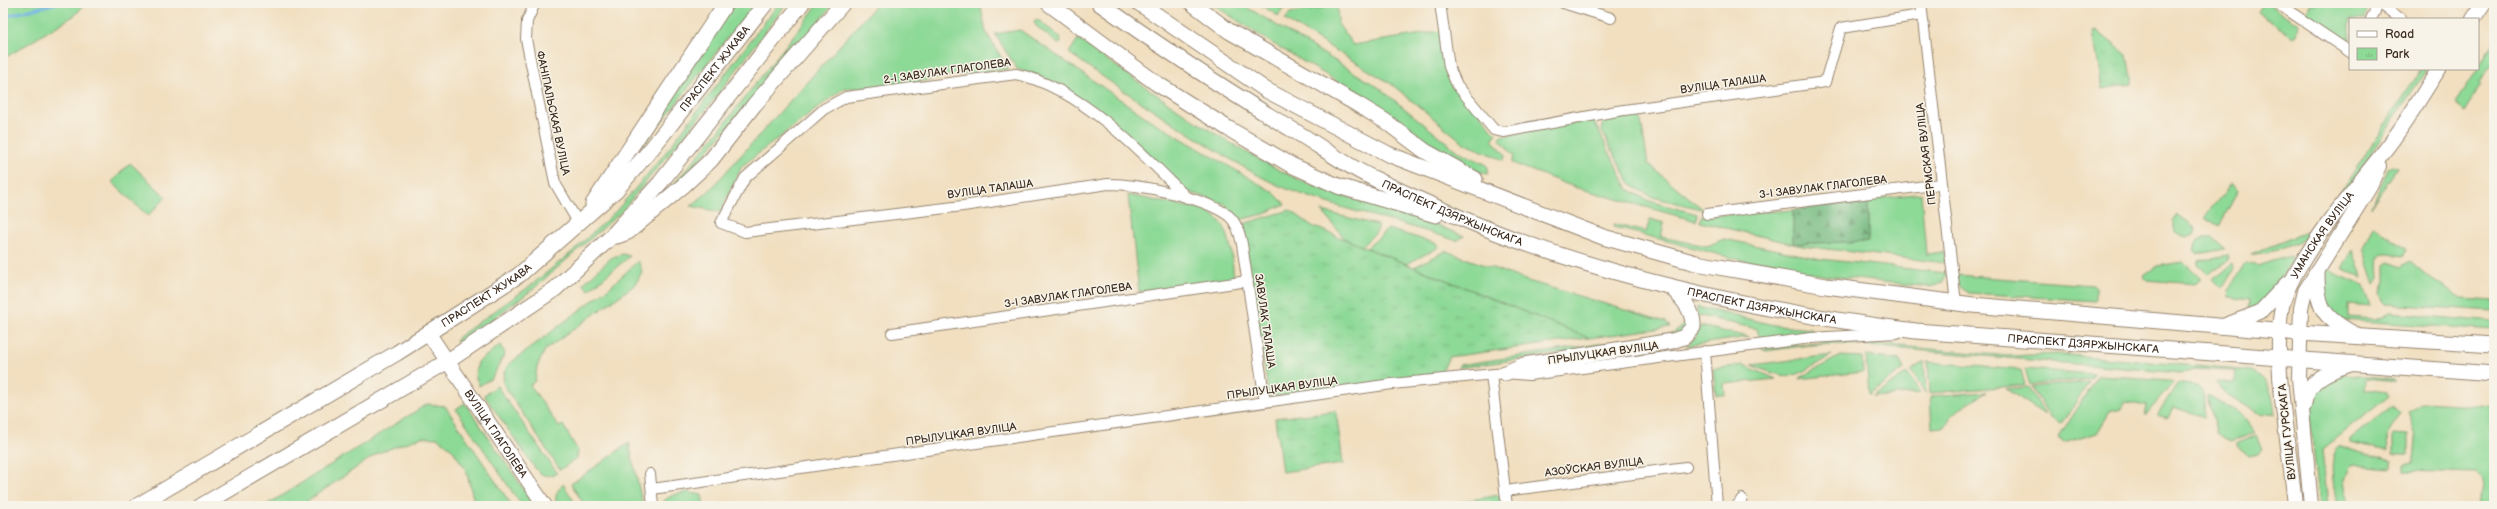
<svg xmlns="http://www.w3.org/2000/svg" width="2497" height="509" font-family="'Balsamiq Sans',sans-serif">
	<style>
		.green { fill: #8dd996; stroke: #64825a }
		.forest { fill: url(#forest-firs); stroke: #56724e }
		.park { fill: url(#park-tufts); stroke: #64825a }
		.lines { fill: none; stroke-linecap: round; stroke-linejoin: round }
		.stream { stroke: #6db2e3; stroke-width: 3 }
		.street-casing { stroke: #96846f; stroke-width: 12 }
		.secondary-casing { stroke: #96846f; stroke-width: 16 }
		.primary-casing { stroke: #96846f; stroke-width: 17 }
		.street { stroke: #fff; stroke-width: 10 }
		.secondary { stroke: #fff; stroke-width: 14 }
		.primary { stroke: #fff; stroke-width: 15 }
		.labels { text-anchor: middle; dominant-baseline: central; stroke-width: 3; stroke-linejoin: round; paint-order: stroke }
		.street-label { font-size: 11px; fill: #3b2a1e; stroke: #f7f3e8 }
	</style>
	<defs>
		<pattern id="forest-firs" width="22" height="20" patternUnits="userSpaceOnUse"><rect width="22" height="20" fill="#72b97f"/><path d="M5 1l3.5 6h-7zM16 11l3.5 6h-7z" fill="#5f9767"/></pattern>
		<pattern id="park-tufts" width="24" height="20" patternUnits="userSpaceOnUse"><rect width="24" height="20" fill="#8dd996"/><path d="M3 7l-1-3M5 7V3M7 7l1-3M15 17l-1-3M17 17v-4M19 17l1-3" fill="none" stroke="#7bba81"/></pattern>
	</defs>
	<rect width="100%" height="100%" fill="#f7f3e8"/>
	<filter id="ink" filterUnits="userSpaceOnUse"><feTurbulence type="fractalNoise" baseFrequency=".025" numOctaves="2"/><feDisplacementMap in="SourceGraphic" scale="8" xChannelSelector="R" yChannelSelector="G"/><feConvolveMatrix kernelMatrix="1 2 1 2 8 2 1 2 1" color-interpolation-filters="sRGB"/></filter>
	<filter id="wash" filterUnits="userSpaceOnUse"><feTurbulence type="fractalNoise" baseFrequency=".012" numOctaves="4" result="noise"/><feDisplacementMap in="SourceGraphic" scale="16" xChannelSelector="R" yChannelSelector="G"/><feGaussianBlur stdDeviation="0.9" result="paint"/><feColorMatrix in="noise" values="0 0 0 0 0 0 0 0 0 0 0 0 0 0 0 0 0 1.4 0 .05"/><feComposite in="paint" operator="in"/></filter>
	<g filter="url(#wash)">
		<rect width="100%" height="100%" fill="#f1dfc0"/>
		<!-- green -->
		<path class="green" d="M3 3H86L75 15 3 59Z
			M734 3H755L642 147 639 144Z
			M779 3H787L716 97 621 212 532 290 461 342H456L458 337 530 286 571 253 617 210 663 156Z
			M819 3H835L685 177 662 198 717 133Z
			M878 3H980L986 32 1008 69 944 76 891 88H844L742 166 720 212 691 206 708 192Z
			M1211 3H1240L1378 87 1456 150 1485 164 1488 167V174L1470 169 1428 146 1374 103 1270 42Z
			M1258 3H1316L1284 8 1278 16Z
			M1324 3H1337L1338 24 1353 45 1441 31 1446 70 1496 134 1492 140 1506 155 1503 160 1464 143 1390 83 1285 20 1290 13 1322 8Z
			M2262 3H2267L2298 24 2296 35 2293 37 2257 12Z
			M2310 3H2370L2364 19H2350V39H2344L2306 16Z
			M1038 20 1060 37 1061 43 1058 44 1036 26 1034 21Z
			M1020 30 1150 120 1273 192 1285 204 1264 214 1239 220 1225 204 1186 191 1137 144 1059 84 1017 69 995 34Z
			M1078 39C1151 91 1225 146 1306 183 1335 196 1368 201 1399 211 1421 217 1442 228 1464 236L1457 241C1405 223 1350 212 1298 193 1268 183 1239 165 1213 148 1164 117 1116 87 1069 53Z
			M2494 40V62L2479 83 2481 85 2464 112 2456 102 2478 69Z
			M2421 69H2427L2320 230C2305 241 2270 255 2251 254L2317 228Z
			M1640 115 1648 164 1704 210 1653 197 1636 188 1629 182 1601 130 1604 119Z
			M1593 120 1628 189 1649 201 1697 214 1696 221 1574 187 1512 163 1514 156 1500 139 1501 136Z
			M130 163 166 197 148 216 112 182Z
			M2394 166 2397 168 2371 207 2389 167Z
			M2232 183 2238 191 2219 226 2204 217Z
			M1921 193 1926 254 1945 252V263L1802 246 1700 222 1701 216 1793 210V244L1868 241V200Z
			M1128 195 1204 210C1233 222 1231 252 1234 279L1139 292Z
			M1322 211 1377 225 1378 230 1362 246 1345 239Z
			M2177 215 2196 229 2194 234 2187 237 2175 232 2173 221Z
			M1650 219 1664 223 1661 237 1707 246 1724 239 1821 259 1946 273 1943 283 1930 287 1827 276 1778 268 1736 259 1613 227 1614 224 1646 232Z
			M2373 226 2407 249 2403 256C2378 252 2377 251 2379 278L2375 284 2363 248Z
			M1388 229 1438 244 1439 247 1407 264 1367 248Z
			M2205 237H2211L2225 249 2199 254 2194 252 2196 242Z
			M2353 250 2363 279 2342 268Z
			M1446 251 1528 281 1666 322 1670 327 1589 338 1414 267Z
			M622 254 630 256 589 290 583 284 611 258Z
			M2228 255 2229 260 2208 274 2198 265V261Z
			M2289 256 2293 259 2265 302 2249 312 2250 300 2229 297 2228 291 2245 263 2258 266Z
			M638 261 642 271 636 284 545 350 537 367 535 381 530 385 559 427 563 425 578 451 577 458 560 470 505 387C501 379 504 371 509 364L609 288Z
			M2410 261 2431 279 2462 299 2494 301V311L2385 304 2380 294 2385 282V265L2390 262 2401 267Z
			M2183 262 2201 279 2194 284 2146 280 2144 275 2157 266Z
			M2233 264 2234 269 2224 286 2221 288 2212 279Z
			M2325 269 2364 286 2371 306 2348 304V317L2375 319 2389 313 2494 322V330L2342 320 2323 304Z
			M1956 275 2092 285 2095 288V301L1969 293 1960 287Z
			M1697 307 1779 326 1811 329 1813 333 1811 335 1760 339 1757 329 1697 315Z
			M1684 324H1689L1675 337 1458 368 1459 365 1673 333Z
			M1700 326 1749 337 1686 346 1696 337Z
			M1843 341 2008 356 2058 354 2251 371C2270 379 2273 396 2275 414L2261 415 2225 393 2215 382H2236L2235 371 2195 369 2181 373 1844 344 1809 345 1765 351 1761 348Z
			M500 345 505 353 492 378 479 386 475 375 478 362Z
			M1832 355C1794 377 1795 383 1752 365Z
			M1840 356 1862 357 1863 372 1798 379Z
			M1866 356 1899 360 1904 369 1869 395Z
			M1924 361 1926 394 1911 371Z
			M1928 362 2021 370 2025 385 1930 393Z
			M1744 365 1776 379 1724 384 1725 395H1716L1713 369Z
			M2025 369 2094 374 2091 379 2030 385Z
			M1907 373 1920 393 1873 397Z
			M2340 374 2393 380 2395 382 2366 379 2365 389 2387 392 2389 396 2322 450 2328 506H2320L2309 411 2314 388Z
			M2098 375 2169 380 2173 383 2145 416 2147 406 2124 402 2122 410H2111L2097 433 2064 443 2058 438Z
			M2089 382 2061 424 2051 418 2031 387Z
			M2177 384C2182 384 2190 384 2196 386 2205 389 2207 409 2204 417L2173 407 2168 418 2157 415Z
			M497 386 557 473C548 478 541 476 535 468L484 395Z
			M2028 387 2046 415 2006 389Z
			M1987 392 1952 414 1945 427 1932 428 1930 396Z
			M2208 395 2241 414 2255 433 2230 442 2217 433 2207 397Z
			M2422 402 2494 406V506H2476C2481 496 2488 481 2476 473L2405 471V465L2414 463 2416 437 2408 412Z
			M465 403 535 506H522L456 409Z
			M427 404 445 406 512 506H475L466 470 452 449 438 438 422 437 378 453 300 506H265Z
			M2392 406 2400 413 2387 435 2388 451 2350 442V439Z
			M2393 434 2409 435V454H2393Z
			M2257 435 2263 449 2258 454 2249 456 2235 444Z
			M629 443 643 506H585L571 484Z
			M2342 446 2391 461V468L2354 465 2349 467 2344 479 2348 506H2337C2335 492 2325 452 2342 446Z
			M563 484 577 506H558C553 498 557 490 563 484Z
			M688 492 702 495 704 506H660C667 495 676 494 688 492Z"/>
		<!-- forest -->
		<path class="forest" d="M1868 200V241L1793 244V210Z"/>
		<!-- park -->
		<path class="park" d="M2096 30 2127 55 2132 84 2102 89 2093 31Z
			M1290 210 1312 226 1589 338 1449 357 1440 376 1269 397 1244 232 1246 223Z
			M1336 411 1343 464 1282 472 1275 418Z
			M1499 495 1501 506H1438Z"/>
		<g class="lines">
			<!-- stream -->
			<path class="stream" d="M3 17 57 3"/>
		</g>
	</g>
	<g filter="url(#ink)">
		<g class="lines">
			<!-- street casing -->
			<g class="street-casing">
				<path id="street" d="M535 3 527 21 526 39 555 183 579 224
					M1440 3 1449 67 1457 85 1494 130 1504 132 1617 111 1825 82 1841 28 1921 15
					M1563 3 1611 18
					M1921 3 1956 303
					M2277 3 2350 52
					M2371 19 2379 3 2401 19
					M1187 198C1143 153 1079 87 1016 74L846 97 824 109 745 178 721 223 745 232 963 206 1108 184C1139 184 1204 197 1229 216 1237 223 1240 234 1242 244L1265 402
					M1707 214 1941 184
					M892 333 1248 281
					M1705 351 1717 506
					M1491 375 1507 506
					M650 474 653 506
					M652 489 1392 384 1505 373 1529 375 1811 338 1897 333
					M1505 491 1686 467
					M1737 506 1742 499"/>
			</g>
			<!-- secondary casing -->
			<g class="secondary-casing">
				<g id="secondary">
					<path d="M2473 19 2484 3"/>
					<path d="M2223 326 2260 312 2287 283"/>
					<path id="s1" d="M429 334 545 506"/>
					<path d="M2304 406C2307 379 2329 371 2352 364"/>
					<path id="s2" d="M2295 506C2290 448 2273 369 2281 312 2287 268 2356 187 2385 150 2405 125 2421 96 2439 69"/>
					<path d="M2311 506 2299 378 2301 308 2305 291 2368 190 2379 166"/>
				</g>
			</g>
			<!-- primary casing -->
			<g class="primary-casing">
				<g id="primary">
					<path d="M1048 3 1156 83 1229 129 1291 165 1338 186 1436 215"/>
					<path id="s3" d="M1099 3C1164 49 1230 93 1298 133 1323 148 1348 167 1375 179 1419 200 1465 221 1511 238 1641 286 1778 314 1916 331L2494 374"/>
					<path d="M1139 3 1266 90 1388 154 1603 237 1696 263 1826 286 1973 305 2299 333 2494 345"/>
					<path d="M1192 3 1229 31 1357 104 1385 121 1425 151 1475 179"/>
					<path d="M593 204 726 3"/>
					<path d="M617 236 628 232 684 185 711 160 754 105 843 3"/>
					<path d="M2317 272C2317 307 2322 317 2354 334"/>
					<path d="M1505 373 1524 365 1672 341 1684 337 1693 327C1694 310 1682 298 1670 286"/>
					<path id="s4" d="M137 506 397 353 519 275 616 190 652 148 766 3"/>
					<path d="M201 506 448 361 555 289 610 238 660 183 802 3"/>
				</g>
			</g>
			<!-- street -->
			<use href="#street" class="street"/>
			<!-- secondary -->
			<use href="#secondary" class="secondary"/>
			<!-- primary -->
			<use href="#primary" class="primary"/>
		</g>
	</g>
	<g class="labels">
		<!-- street labels -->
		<g class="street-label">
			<text stroke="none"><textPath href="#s4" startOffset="732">ПРАСПЕКТ ЖУКАВА</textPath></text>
			<text transform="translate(947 71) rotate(-8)">2-І ЗАВУЛАК ГЛАГОЛЕВА</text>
			<text transform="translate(1723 84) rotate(-8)">ВУЛІЦА ТАЛАША</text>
			<text transform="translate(553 113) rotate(78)">ФАНІПАЛЬСКАЯ ВУЛІЦА</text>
			<text transform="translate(1926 154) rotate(-97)">ПЕРМСКАЯ ВУЛІЦА</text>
			<text transform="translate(1823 187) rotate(-7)">3-І ЗАВУЛАК ГЛАГОЛЕВА</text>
			<text transform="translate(990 189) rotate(-8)">ВУЛІЦА ТАЛАША</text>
			<text stroke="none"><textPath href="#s3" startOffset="412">ПРАСПЕКТ ДЗЯРЖЫНСКАГА</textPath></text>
			<text stroke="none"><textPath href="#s2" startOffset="283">УМАНСКАЯ ВУЛІЦА</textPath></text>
			<text stroke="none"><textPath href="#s4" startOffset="408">ПРАСПЕКТ ЖУКАВА</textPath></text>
			<text transform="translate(1068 295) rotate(-8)">3-І ЗАВУЛАК ГЛАГОЛЕВА</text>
			<text stroke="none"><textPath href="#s3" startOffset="736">ПРАСПЕКТ ДЗЯРЖЫНСКАГА</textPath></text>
			<text transform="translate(1265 321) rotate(82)">ЗАВУЛАК ТАЛАША</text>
			<text stroke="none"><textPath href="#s3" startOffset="1060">ПРАСПЕКТ ДЗЯРЖЫНСКАГА</textPath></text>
			<text transform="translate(1603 353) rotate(-8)">ПРЫЛУЦКАЯ ВУЛІЦА</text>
			<text transform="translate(1282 388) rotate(-8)">ПРЫЛУЦКАЯ ВУЛІЦА</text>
			<text transform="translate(2287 432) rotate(-96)">ВУЛІЦА ГУРСКАГА</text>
			<text stroke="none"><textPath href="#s1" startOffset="120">ВУЛІЦА ГЛАГОЛЕВА</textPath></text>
			<text transform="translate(961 434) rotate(-8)">ПРЫЛУЦКАЯ ВУЛІЦА</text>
			<text transform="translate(1594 467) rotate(-7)">АЗОЎСКАЯ ВУЛІЦА</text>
		</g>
	</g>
	<!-- margin -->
	<rect width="2497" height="509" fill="none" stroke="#f7f3e8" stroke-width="16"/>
	<!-- legend -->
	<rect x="2349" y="18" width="130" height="52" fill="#f7f3e8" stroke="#aca397"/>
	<rect x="2357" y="31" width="20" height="6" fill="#ffffff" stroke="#aca397"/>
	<text x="2385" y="38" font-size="12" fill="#3b2a1e">Road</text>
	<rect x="2357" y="48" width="20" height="12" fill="url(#park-tufts)" stroke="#aca397"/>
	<text x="2385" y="58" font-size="12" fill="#3b2a1e">Park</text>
</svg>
